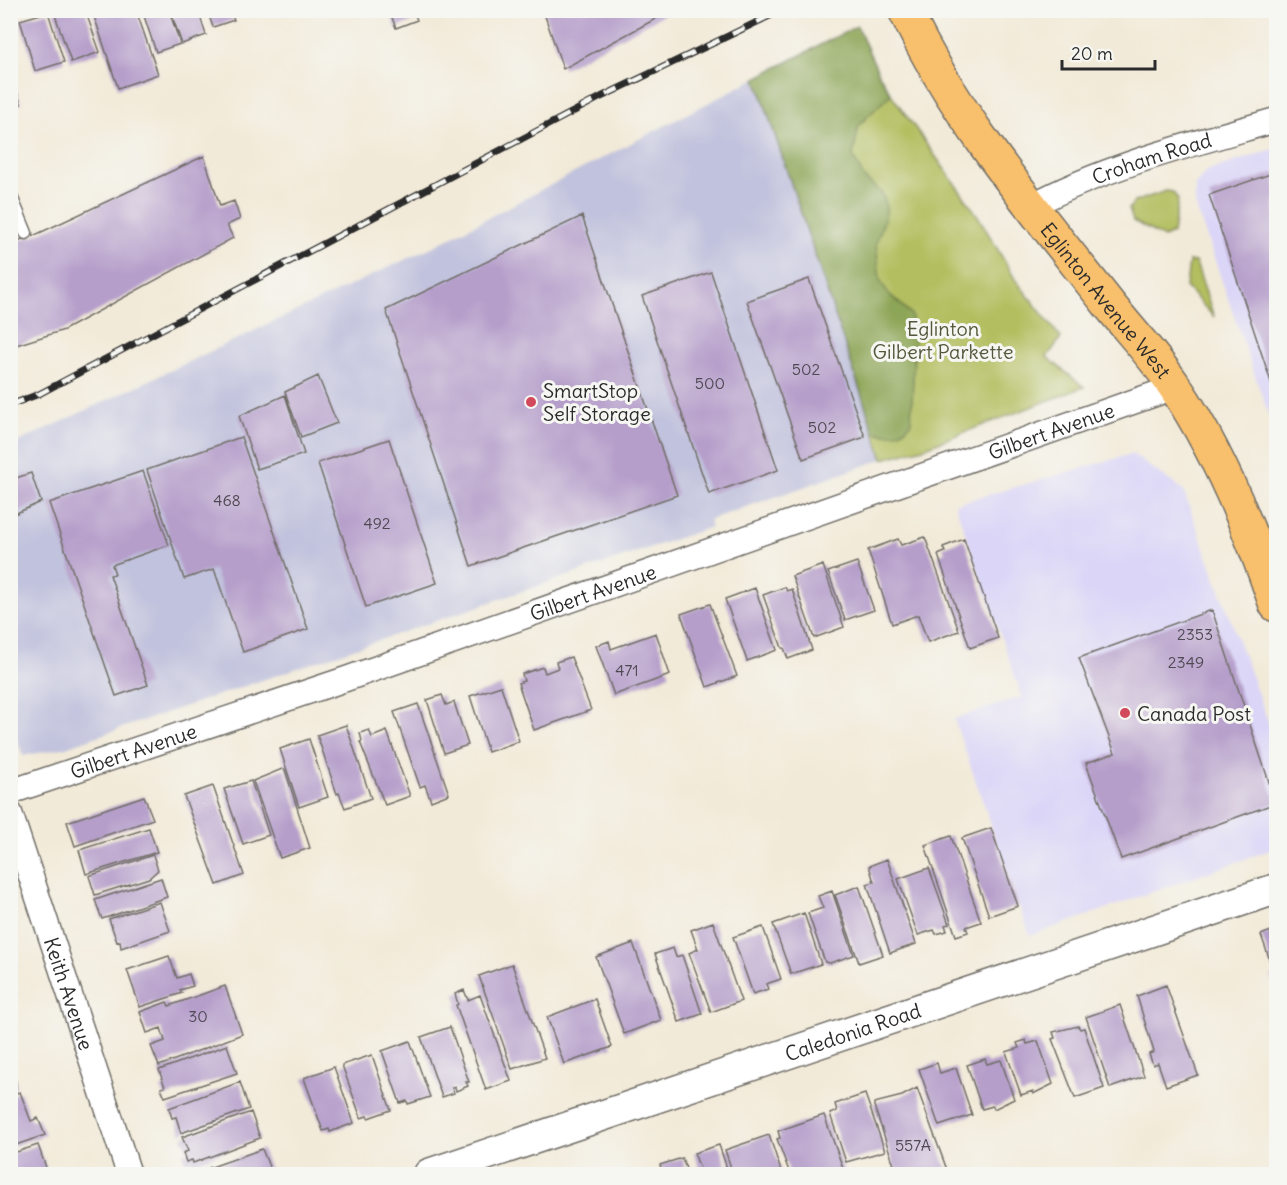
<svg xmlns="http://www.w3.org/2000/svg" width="1287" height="1185" font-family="Delius,sans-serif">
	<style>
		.built { fill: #dbd6f7 }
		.industrial { fill: #c1c2dd }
		.green { fill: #b2be5f; stroke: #6e7445; stroke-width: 1.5 }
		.forest { fill: #8da556; stroke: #5c6840; stroke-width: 1.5 }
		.building { fill: #b59eca }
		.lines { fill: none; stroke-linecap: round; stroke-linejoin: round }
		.service-casing { stroke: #716e68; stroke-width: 15 }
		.minor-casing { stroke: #716e68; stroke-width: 27 }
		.tertiary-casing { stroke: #716e68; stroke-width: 33 }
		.primary-casing { stroke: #716e68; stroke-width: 36 }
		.service { stroke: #fff; stroke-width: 12 }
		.minor { stroke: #fff; stroke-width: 24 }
		.tertiary { stroke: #fff; stroke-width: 30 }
		.primary { stroke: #f8bf6c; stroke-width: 33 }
		.rail-casing { stroke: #2b2b2b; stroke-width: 7 }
		.rail { stroke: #f6f6f2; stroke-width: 4.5; stroke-dasharray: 14; stroke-linecap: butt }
		.poi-dot { fill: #d1495b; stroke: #f6f6f2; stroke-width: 2 }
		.labels { text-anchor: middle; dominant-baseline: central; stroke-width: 6; stroke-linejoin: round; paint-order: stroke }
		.number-label { font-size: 16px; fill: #4e4853 }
		.street-label { font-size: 20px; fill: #2b2b2b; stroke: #f6f6f2 }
		.park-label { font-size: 20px; fill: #54573b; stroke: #f6f6f2 }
		.poi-label { font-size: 20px; fill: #2b2b2b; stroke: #f6f6f2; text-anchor: start }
	</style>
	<rect width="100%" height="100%" fill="#f6f6f2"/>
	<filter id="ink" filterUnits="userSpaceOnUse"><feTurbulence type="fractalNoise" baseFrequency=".0167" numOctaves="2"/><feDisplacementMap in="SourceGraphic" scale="12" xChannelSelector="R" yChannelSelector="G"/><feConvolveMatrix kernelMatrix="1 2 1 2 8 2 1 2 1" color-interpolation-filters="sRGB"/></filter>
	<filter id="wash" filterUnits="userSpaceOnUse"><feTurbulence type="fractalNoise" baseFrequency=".008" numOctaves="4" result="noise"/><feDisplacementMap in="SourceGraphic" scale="24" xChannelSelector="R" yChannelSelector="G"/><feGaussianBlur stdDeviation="1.35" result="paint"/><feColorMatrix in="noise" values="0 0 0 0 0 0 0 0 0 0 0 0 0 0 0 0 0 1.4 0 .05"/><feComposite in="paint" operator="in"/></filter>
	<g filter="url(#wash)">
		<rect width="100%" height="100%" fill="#f2ead8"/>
		<!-- built -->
		<path class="built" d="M1276 148V436L1195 204V185L1207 171Z
			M1132 454 1183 490 1276 743V848L1030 936 954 719 1022 697 955 504Z"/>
		<!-- industrial -->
		<path class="industrial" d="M756 78 883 459 709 520 711 527 63 748 23 756 10 720V446L432 247Z"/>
		<!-- green -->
		<path class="green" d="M857 26 880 76 891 94 978 216 1015 279 1061 338 1047 357 1084 387 923 448 883 459 756 78Z
			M1166 191 1173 192 1178 200 1173 233 1164 238 1133 221 1129 209 1134 202Z
			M1189 261 1195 262 1197 266 1214 317 1186 287Z"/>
		<!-- forest -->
		<path class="forest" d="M857 26 880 76 891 94 859 125 853 156 864 178 882 193 886 204V215L876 243 880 280 887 292 911 314 915 334 911 423C902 435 888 436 874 432L756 78Z"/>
		<g id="blocks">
			<!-- building -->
			<path class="building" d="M58 10H85L100 52 71 62 54 12Z
				M92 10H136L158 74 118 88Z
				M142 10H169L180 44 156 52Z
				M170 10H198L206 35 182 44Z
				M207 10H230L234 20 213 27Z
				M389 10H413L417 20 396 28Z
				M543 10H672L563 69Z
				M48 12 64 62 35 71 20 20Z
				M10 73 21 104 10 107Z
				M204 156 220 206 234 201 240 219 227 225 233 238 64 330 10 347V243L33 236Z
				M1276 172V397L1209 195Z
				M582 216 677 495 471 566 386 310Z
				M711 272 778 470 709 494 642 296Z
				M809 279 865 437 803 459 747 301Z
				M318 376 337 423 301 437 285 392Z
				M285 395 304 454 257 469 239 416Z
				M241 437 308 629 243 652 214 569 184 579 147 470Z
				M389 439 437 583 366 607 318 463Z
				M143 471 169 545 112 565 115 574 110 575 148 685 116 696 49 503Z
				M31 473 41 502 10 516V480Z
				M925 537 959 631 928 642 918 615 892 624 868 550 898 539 901 545Z
				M964 539 998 638 970 648 938 555 945 552 943 547Z
				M857 562 874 610 845 620 828 572Z
				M823 565 844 627 814 638 792 576Z
				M785 587 787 591 792 589 812 650 788 659 784 648H782L763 595Z
				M755 588 777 650 747 661 725 599Z
				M710 604 737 676 707 687 681 614Z
				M1212 610 1276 803 1121 859 1086 763 1115 753 1079 658Z
				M656 633 670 675 614 695 596 646 609 641 611 649Z
				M571 657 591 710 534 730 518 683 524 681 522 674 543 667 545 673 558 668 556 662Z
				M501 686 519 741 488 752 470 696Z
				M442 695 446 705 454 702 468 745 444 753 427 700Z
				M418 704 449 794 431 801 425 785 420 787 394 712Z
				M346 725 371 798 345 808 339 793 337 794 317 735Z
				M369 730 372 737 387 731 410 796 385 805 360 742 362 741 360 733Z
				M309 739 328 797 299 807 280 749Z
				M282 769 285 770 310 848 280 858 253 781Z
				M251 781 269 835 243 844 224 789Z
				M213 786 244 875 217 885 184 796Z
				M144 796 153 819 75 846 67 822Z
				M149 828 157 852 86 874 79 850Z
				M991 828 1018 906 989 916 962 838Z
				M951 836 981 922 966 927 968 932 956 936 925 845Z
				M153 855 158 870 149 878 95 895 89 876Z
				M887 859 916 944 890 953 867 884 874 882 869 866Z
				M929 868 949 924 945 925 947 931 936 934 934 930 918 935 898 879Z
				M161 878 167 897 102 919 95 900Z
				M859 886 883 955 859 963 835 895Z
				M832 891 854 955 830 963 825 962 808 913 823 908 818 896Z
				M160 902 170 931 121 948 120 941 117 942 109 919Z
				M804 913 821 964 791 974 773 924Z
				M713 922 741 1001 711 1012 689 953 698 949 691 930Z
				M763 927 781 979 766 984 768 989 753 994 733 937Z
				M1276 929V992L1271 977 1275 975 1261 935Z
				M633 943 661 1020 624 1034 596 957Z
				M673 948 676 957 682 955 702 1014 679 1022 655 954Z
				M169 956 177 978 189 974 193 986 180 990 182 993 140 1007 127 970Z
				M512 964 545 1058 512 1069 479 976Z
				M1166 985 1198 1075 1166 1086 1158 1063 1153 1065 1149 1054 1154 1052 1137 996Z
				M225 986 242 1034 159 1066 151 1046 165 1041 161 1028 147 1033 140 1012 167 1002 169 1006Z
				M464 990 468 1000 480 995 511 1081 486 1090 456 1005 458 1004 455 994Z
				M595 999 612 1047 564 1064 547 1017Z
				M1120 1005 1144 1076 1110 1088 1086 1017Z
				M1078 1026 1080 1029 1084 1028 1104 1088 1075 1098 1052 1039 1055 1038 1053 1032Z
				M450 1027 469 1082H466L468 1086 456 1091 455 1087 452 1088 454 1093 442 1097 421 1037Z
				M1026 1040 1027 1044 1038 1041 1053 1084 1033 1094V1091L1021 1095 1006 1052 1019 1048 1017 1043Z
				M410 1041 430 1097 408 1104 407 1101 400 1103 382 1051Z
				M227 1045 237 1073 165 1097 161 1088 165 1087 159 1070Z
				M372 1055 391 1110 368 1118 367 1116 361 1118 342 1065Z
				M985 1059 987 1064 1001 1060 1014 1099 994 1109 993 1106 982 1109 967 1065Z
				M937 1063 940 1073 956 1068 972 1115 939 1126 919 1069Z
				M334 1067 354 1123 330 1132 329 1129 323 1131 304 1078Z
				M10 1070 16 1081V1088L10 1090Z
				M240 1082 249 1109 181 1133 176 1117 172 1118 169 1108Z
				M917 1088 947 1170V1174H897L874 1106V1103L902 1096Z
				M20 1092 31 1121 38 1118 45 1135 10 1147V1095Z
				M865 1094 885 1151 846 1162 830 1114 837 1111 835 1104Z
				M251 1112 260 1138 193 1163 192 1160 186 1162 183 1153 188 1151 182 1137Z
				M824 1115 845 1174H790L777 1139 780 1138 778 1131Z
				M769 1135 782 1174H733L725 1150Z
				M38 1145 48 1173 57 1170 58 1174H10V1154Z
				M719 1145 729 1174H702L694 1153Z
				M262 1149 272 1174H192Z
				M682 1158 688 1174H663L660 1165Z"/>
		</g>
	</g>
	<g filter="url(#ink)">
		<use href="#blocks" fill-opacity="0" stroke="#716e68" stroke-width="1.5"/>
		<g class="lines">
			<!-- service casing -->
			<g class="service-casing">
				<path id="service" d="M10 194 26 233"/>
			</g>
			<!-- minor casing -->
			<g class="minor-casing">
				<g id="minor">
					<path id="s1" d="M1031 206C1108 165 1193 144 1276 120"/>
					<path id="s2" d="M10 792 346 679 1175 387"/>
					<path id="s3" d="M10 813 129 1174"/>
				</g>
			</g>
			<!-- tertiary casing -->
			<g class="tertiary-casing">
				<g id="tertiary">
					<path id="s4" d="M429 1174 1276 889"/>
				</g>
			</g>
			<!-- primary casing -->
			<g class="primary-casing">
				<g id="primary">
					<path id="s5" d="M905 10C955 117 1034 210 1107 302 1129 330 1155 357 1175 387 1219 453 1251 531 1276 605"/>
				</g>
			</g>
			<!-- service -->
			<use href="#service" class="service"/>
			<!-- minor -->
			<use href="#minor" class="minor"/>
			<!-- tertiary -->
			<use href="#tertiary" class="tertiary"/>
			<!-- primary -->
			<use href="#primary" class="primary"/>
			<!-- rail casing -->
			<g class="rail-casing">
				<path id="rail" d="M10 405 39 394 601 97 782 10"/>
			</g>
			<!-- rail -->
			<use href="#rail" class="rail"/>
		</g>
	</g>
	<!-- markers -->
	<g class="poi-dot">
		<circle cx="531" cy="402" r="6"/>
		<circle cx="1125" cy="713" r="6"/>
	</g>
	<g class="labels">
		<!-- number labels -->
		<g class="number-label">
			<text x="806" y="369">502</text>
			<text x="710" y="383">500</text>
			<text x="822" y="427">502</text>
			<text x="227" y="500">468</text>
			<text x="377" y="523">492</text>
			<text x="1195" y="634">2353</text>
			<text x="1186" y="662">2349</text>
			<text x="627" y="670">471</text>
			<text x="198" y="1016">30</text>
			<text x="913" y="1145">557A</text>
		</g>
		<!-- street labels -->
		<g class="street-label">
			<text stroke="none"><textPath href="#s1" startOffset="130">Croham Road</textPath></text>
			<text stroke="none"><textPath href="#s5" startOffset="354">Eglinton Avenue West</textPath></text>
			<text stroke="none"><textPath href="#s2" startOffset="1102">Gilbert Avenue</textPath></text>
			<text stroke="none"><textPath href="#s2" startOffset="616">Gilbert Avenue</textPath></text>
			<text stroke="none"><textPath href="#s2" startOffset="130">Gilbert Avenue</textPath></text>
			<text stroke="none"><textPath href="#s3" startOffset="190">Keith Avenue</textPath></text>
			<text stroke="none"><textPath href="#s4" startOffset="447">Caledonia Road</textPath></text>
		</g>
		<!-- park labels -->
		<g class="park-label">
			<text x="943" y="328">Eglinton<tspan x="943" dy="23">Gilbert Parkette</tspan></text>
		</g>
		<!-- poi labels -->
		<g class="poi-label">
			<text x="543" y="390">SmartStop<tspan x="543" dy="23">Self Storage</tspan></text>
			<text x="1137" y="713">Canada Post</text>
		</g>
	</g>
	<!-- margin -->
	<rect width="1287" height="1185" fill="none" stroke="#f6f6f2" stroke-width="36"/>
	<!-- scale -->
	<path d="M1062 60v9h93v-9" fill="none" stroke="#2b2b2b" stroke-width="3"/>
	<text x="1071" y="60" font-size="18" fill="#2b2b2b" stroke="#f6f6f2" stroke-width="4.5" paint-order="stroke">20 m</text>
</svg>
